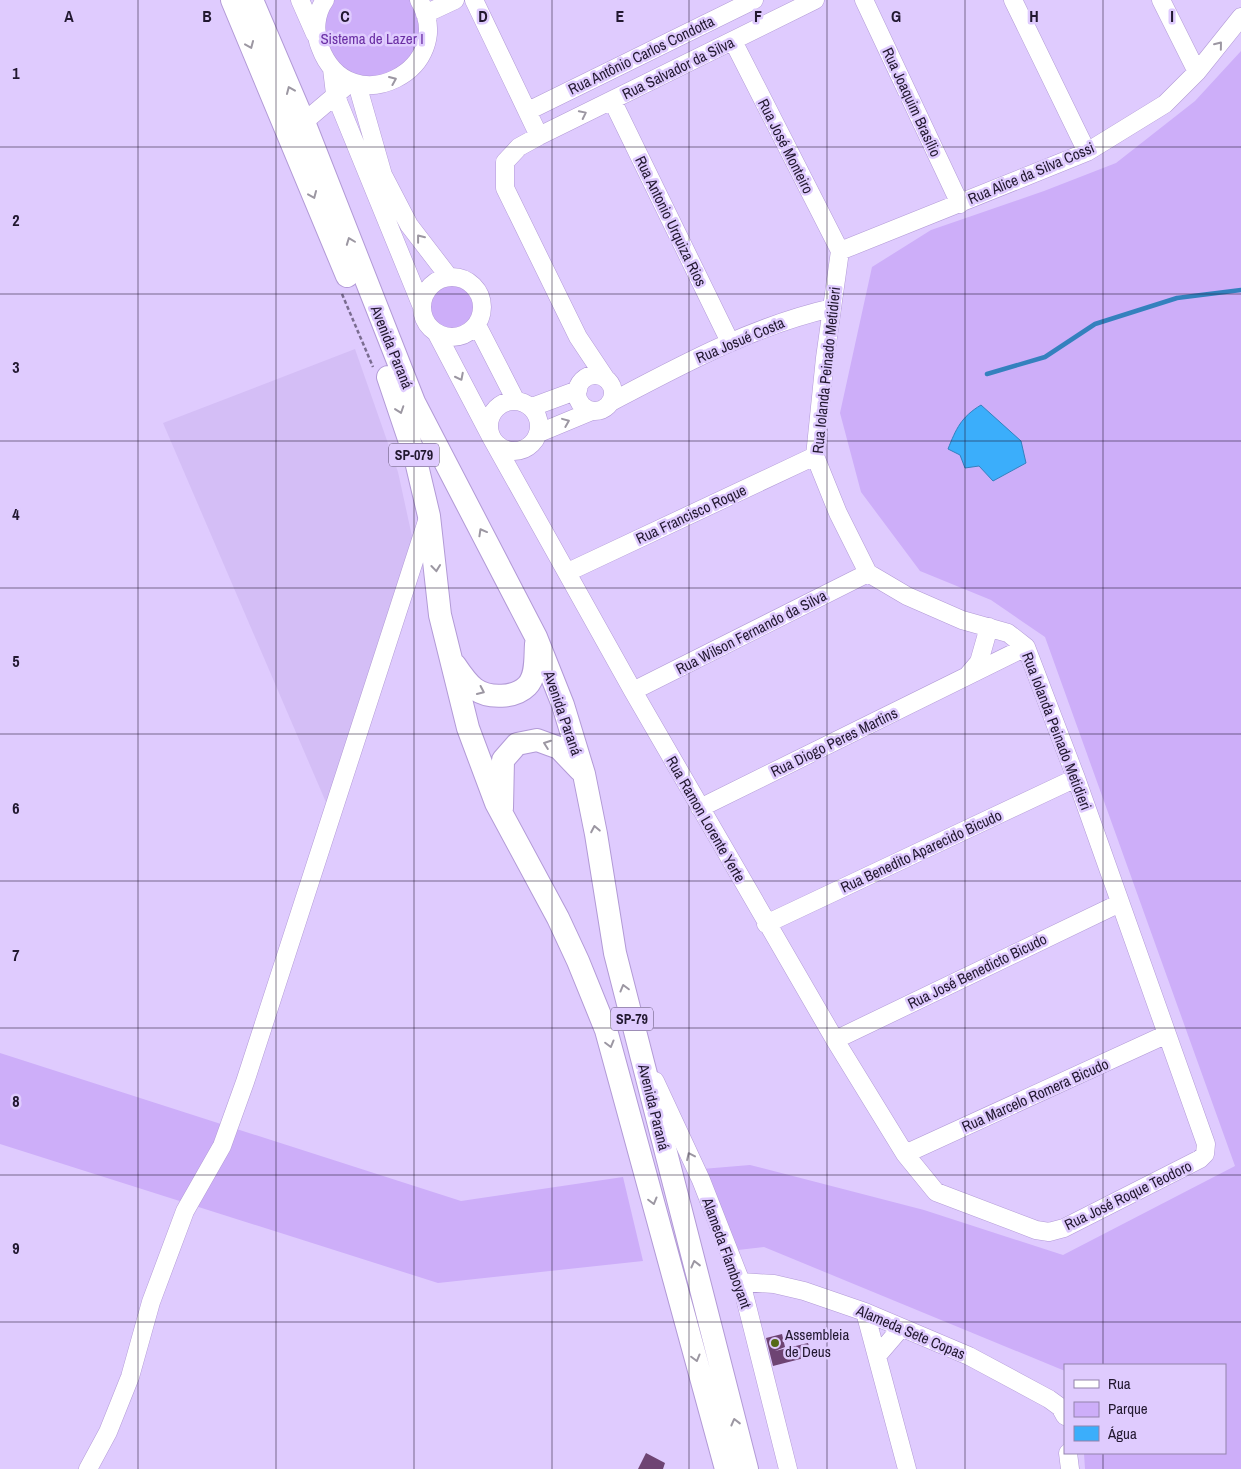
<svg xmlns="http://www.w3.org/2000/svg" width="1241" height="1469" font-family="'Archivo Narrow',sans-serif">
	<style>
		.built { fill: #d4bef6 }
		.green { fill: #cdaef9 }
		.water { fill: #3baefb; stroke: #3481be }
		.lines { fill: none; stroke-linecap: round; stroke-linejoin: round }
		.stream { stroke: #3481be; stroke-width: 4.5 }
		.building { fill: #6e4473 }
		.minor-casing { stroke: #b29ad6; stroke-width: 19 }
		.major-casing { stroke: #b29ad6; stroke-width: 24 }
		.path { stroke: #7a6c90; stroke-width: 2.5; stroke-dasharray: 4 2.5; stroke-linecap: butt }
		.minor { stroke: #fff; stroke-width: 18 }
		.major { stroke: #fff; stroke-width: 22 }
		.oneway { stroke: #9c97a2 }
		.grid { fill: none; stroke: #221830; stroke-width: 1; stroke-opacity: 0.55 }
		.poi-dot { fill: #556a18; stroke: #dfcbfe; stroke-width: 2 }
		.labels { text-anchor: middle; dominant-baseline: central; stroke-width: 5; stroke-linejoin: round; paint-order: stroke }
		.shield { fill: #dfcbfe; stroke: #5b4e6e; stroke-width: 1 }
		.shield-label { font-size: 14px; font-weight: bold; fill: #221830 }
		.park-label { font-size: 15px; fill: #6a2ea4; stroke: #dfcbfe }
		.street-label { font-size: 15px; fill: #221830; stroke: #dfcbfe }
		.poi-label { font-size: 15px; fill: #221830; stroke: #dfcbfe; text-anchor: start }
		.grid-label { font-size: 16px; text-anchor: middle; font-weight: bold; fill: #221830; stroke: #dfcbfe; stroke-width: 5; stroke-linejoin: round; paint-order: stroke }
	</style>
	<rect width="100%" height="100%" fill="#dfcbfe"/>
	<!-- built -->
	<path class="built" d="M355 349 398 472 413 541 328 807 163 423Z"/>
	<!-- green -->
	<path class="green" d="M333 0H410C419 15 422 31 415 47 389 107 297 68 333 0Z
		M1241 51V1469H1085L1084 1453H1225V1365H1065V1371L764 1247 738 1250 702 1169 750 1165 924 1210 1063 1255 1235 1166 1045 637 991 600 920 571 861 492 840 413 872 267 931 230 1044 191 1116 163 1195 101Z
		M431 307a21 21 0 1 1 42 0a21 21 0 1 1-42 0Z
		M0 1053 461 1201 623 1177 643 1261 438 1283 0 1144Z"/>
	<!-- water -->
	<path class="water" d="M981 405 1021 441 1026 463 993 481 979 466 965 468 960 455 948 449C956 429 961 417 981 405Z"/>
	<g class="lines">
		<!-- stream -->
		<path class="stream" d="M987 374 1045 357 1095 324 1177 298 1241 290"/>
	</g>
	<!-- building -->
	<path class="building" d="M782 1334 785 1347 775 1351 808 1343 812 1356 773 1366 766 1338Z
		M646 1453 665 1463 663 1469H638Z"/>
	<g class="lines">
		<!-- minor casing -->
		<g class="minor-casing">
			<path id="minor" d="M300 0 315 34
				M325 0C315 14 314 32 320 47 349 126 460 68 419 0
				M474 0 539 136
				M864 0 960 204
				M1013 0 1087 152
				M1161 0 1197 72
				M425 14 455 0
				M733 41 840 251
				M332 69 335 94 422 307
				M357 84 383 175 409 225 449 277
				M612 100 730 342
				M528 111 754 0
				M304 122 344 88
				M840 251 1087 152 1165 104 1197 72 1241 17
				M422 307a30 30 0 1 1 60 0a30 30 0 1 1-60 0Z
				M477 325 516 401
				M437 334 491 437 633 691 835 1040 905 1154 936 1192 1036 1230 1049 1232 1064 1228 1200 1159 1205 1154 1206 1144 1076 778 1026 647 1008 633 962 620 907 596 868 573 838 513 815 456 825 358 840 251
				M577 393a18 18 0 1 1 36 0a18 18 0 1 1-36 0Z
				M606 379 578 337 505 188V162L519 147 539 136 815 0
				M489 426a25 25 0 1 1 50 0a25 25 0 1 1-50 0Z
				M611 402C683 364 753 326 832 308
				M532 407 578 390
				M539 433 592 411
				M568 572 815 456
				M968 675 979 662 989 627
				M633 691 868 573
				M700 808 1026 647
				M766 924 1076 778
				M835 1040 1120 903
				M655 1081 701 1180 741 1282 788 1469
				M905 1154 1165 1035
				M741 1282 774 1284 804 1291 865 1312 969 1356 1049 1399 1060 1407 1065 1416
				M865 1312 907 1469
				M877 1356 901 1328
				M1068 1453 1070 1469
				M88 1469 108 1432 130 1377 151 1302 185 1211 222 1146 245 1082 428 518"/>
		</g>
		<!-- major casing -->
		<g class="major-casing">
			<path id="major" d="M232 0 347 276
				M252 0 304 122 414 402 536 637 563 705 584 774 596 834 615 953 747 1469
				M388 377 415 457 429 516 440 615 468 728 496 803 558 918 578 961 606 1030 726 1469
				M455 665C461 674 467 683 475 689 489 699 515 698 527 686 537 676 535 657 536 644
				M502 808 503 760 517 744 537 740 559 748 580 770"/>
		</g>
		<!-- path -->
		<path class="path" d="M342 294 373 367"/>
		<!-- minor -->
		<use href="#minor" class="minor"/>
		<!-- major -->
		<use href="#major" class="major"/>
	</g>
	<!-- one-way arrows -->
	<defs><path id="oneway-chevron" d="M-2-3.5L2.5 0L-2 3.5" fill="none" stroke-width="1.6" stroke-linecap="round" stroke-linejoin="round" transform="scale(1.25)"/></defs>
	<g class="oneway">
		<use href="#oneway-chevron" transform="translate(250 45) rotate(67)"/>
		<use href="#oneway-chevron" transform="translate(1219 45) rotate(-51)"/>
		<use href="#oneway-chevron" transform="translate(393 80) rotate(-23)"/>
		<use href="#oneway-chevron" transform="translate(290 90) rotate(-113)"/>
		<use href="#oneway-chevron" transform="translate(583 114) rotate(-26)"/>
		<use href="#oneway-chevron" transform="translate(313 195) rotate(67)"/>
		<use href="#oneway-chevron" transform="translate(420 238) rotate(-128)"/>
		<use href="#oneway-chevron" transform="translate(350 241) rotate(-111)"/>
		<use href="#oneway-chevron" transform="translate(460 377) rotate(63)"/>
		<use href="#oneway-chevron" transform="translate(400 410) rotate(71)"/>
		<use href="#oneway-chevron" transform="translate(566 422) rotate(-22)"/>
		<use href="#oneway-chevron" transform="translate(482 532) rotate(-119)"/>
		<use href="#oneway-chevron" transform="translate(436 568) rotate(84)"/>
		<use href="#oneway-chevron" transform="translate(481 691) rotate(25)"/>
		<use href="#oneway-chevron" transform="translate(547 744) rotate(-160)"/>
		<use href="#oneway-chevron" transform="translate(595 829) rotate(-101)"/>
		<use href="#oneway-chevron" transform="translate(624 988) rotate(-105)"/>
		<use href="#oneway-chevron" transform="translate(610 1044) rotate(75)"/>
		<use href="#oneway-chevron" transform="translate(690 1156) rotate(-115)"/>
		<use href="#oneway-chevron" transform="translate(653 1201) rotate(75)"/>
		<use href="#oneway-chevron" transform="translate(695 1264) rotate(-104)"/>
		<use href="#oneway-chevron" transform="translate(696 1358) rotate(75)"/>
		<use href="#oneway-chevron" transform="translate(735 1422) rotate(-104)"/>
	</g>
	<!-- grid -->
	<path class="grid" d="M138 0V1469M276 0V1469M414 0V1469M552 0V1469M689 0V1469M827 0V1469M965 0V1469M1103 0V1365M0 147H1241M0 294H1241M0 441H1241M0 588H1241M0 734H1241M0 881H1241M0 1028H1241M0 1175H1241M0 1322H1241M1103 1453V1469"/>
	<!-- markers -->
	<circle class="poi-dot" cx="775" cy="1343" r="5"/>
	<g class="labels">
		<!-- shield labels -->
		<g class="shield">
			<rect x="389" y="443.5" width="50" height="23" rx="4"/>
			<rect x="611" y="1007.5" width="42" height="23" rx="4"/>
		</g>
		<g class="shield-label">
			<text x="414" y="455">SP-079</text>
			<text x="632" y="1019">SP-79</text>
		</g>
		<!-- park labels -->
		<g class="park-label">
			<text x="372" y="38">Sistema de Lazer I</text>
		</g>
		<!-- street labels -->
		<g class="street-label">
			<text transform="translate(641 55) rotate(-26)">Rua Antônio Carlos Condotta</text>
			<text transform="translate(678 68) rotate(-26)">Rua Salvador da Silva</text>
			<text transform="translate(912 102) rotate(65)">Rua Joaquim Brasílio</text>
			<text transform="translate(786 146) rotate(63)">Rua José Monteiro</text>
			<text transform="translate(1031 173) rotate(-23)">Rua Alice da Silva Cossi</text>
			<text transform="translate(671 221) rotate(64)">Rua Antonio Urquiza Rios</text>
			<text transform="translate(740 340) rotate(-23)">Rua Josué Costa</text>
			<text transform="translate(392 347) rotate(68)">Avenida Paraná</text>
			<text transform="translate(826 370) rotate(-84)">Rua Iolanda Peinado Metidieri</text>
			<text transform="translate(691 514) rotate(-25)">Rua Francisco Roque</text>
			<text transform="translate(751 632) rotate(-27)">Rua Wilson Fernando da Silva</text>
			<text transform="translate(563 713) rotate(71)">Avenida Paraná</text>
			<text transform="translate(1057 731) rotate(69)">Rua Iolanda Peinado Metidieri</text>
			<text transform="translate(834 742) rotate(-26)">Rua Diogo Peres Martins</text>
			<text transform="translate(706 819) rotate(60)">Rua Ramon Lorente Yerte</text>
			<text transform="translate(921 851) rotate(-25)">Rua Benedito Aparecido Bicudo</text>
			<text transform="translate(977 971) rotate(-26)">Rua José Benedicto Bicudo</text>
			<text transform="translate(1035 1095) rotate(-24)">Rua Marcelo Romera Bicudo</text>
			<text transform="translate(654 1107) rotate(76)">Avenida Paraná</text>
			<text transform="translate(1128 1195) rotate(-26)">Rua José Roque Teodoro</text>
			<text transform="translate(727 1253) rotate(70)">Alameda Flamboyant</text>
			<text transform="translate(911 1332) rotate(23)">Alameda Sete Copas</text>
		</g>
		<!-- poi labels -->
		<g class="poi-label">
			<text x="785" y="1334">Assembleia<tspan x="785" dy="17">de Deus</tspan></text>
		</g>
	</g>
	<g class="grid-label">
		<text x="69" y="22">A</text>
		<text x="207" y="22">B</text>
		<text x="345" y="22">C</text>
		<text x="483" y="22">D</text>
		<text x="620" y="22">E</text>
		<text x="758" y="22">F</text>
		<text x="896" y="22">G</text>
		<text x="1034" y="22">H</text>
		<text x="1172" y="22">I</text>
		<text x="16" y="79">1</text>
		<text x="16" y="226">2</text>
		<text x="16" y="373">3</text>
		<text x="16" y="520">4</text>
		<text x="16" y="667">5</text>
		<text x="16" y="814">6</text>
		<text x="16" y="961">7</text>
		<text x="16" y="1107">8</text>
		<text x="16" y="1254">9</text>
	</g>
	<!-- legend -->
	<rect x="1064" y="1364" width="162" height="90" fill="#dfcbfe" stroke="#9383ac"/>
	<rect x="1074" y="1380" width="25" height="8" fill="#ffffff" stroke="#9383ac"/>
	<text x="1108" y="1389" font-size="15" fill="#221830">Rua</text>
	<rect x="1074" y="1402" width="25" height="15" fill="#cdaef9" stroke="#9383ac"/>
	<text x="1108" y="1414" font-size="15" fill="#221830">Parque</text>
	<rect x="1074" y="1426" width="25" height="15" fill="#3baefb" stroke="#9383ac"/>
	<text x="1108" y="1439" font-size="15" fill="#221830">Água</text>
</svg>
